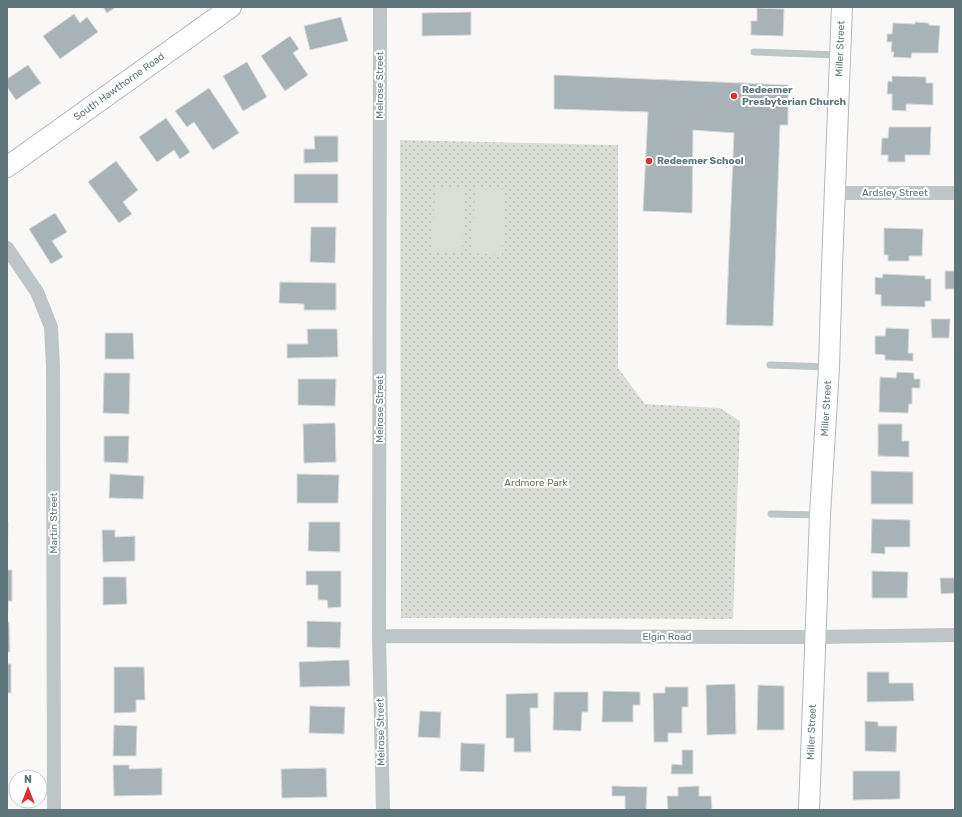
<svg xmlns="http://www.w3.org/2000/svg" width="962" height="817" font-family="Rubik,sans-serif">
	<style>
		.grass { fill: url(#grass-dots) }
		.garden { fill: #daded6 }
		.building { fill: #a7b3b6; stroke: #dbdad9 }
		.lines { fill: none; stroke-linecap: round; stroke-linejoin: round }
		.secondary-casing { stroke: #b0b9bc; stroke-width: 22 }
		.service { stroke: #bdc5c7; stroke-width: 7 }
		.minor { stroke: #bdc5c7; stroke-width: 14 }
		.secondary { stroke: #fff; stroke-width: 20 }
		.poi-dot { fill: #e02f33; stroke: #fff; stroke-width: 1.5 }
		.labels { text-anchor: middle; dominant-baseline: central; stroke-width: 4; stroke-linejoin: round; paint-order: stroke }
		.street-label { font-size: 10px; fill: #5f767b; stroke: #fff }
		.poi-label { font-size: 10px; font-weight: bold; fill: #5f767b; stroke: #fff; text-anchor: start }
		.park-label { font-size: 10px; fill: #6d7963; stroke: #fff }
	</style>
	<defs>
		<pattern id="grass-dots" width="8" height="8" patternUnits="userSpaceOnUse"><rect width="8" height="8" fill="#daded6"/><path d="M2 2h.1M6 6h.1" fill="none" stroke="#b4b9b3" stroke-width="1.8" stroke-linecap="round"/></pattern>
	</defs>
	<rect width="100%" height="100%" fill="#f9f8f6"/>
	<!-- grass -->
	<path class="grass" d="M400 140 618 145V368L645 404 720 408 740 421 733 619 401 618Z"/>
	<!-- garden -->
	<path class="garden" d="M435 187 465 189 462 253 432 252Z
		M475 189 505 190 502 255 472 253Z"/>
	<!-- building -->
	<path class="building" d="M103 7H116L107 13Z
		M757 8 784 9 783 36 751 35V21H757Z
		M471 12V35L422 36V13Z
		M74 14 80 23 87 17 98 32 60 59 43 36Z
		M341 17 348 41 310 50 304 26Z
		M915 22 928 23 929 25 940 26 938 53H912L911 58 893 57 894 52H891L892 42H887V34H892L893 23 915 24Z
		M290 36 299 49 293 53 308 75 285 91 261 56Z
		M247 62 267 97 243 111 223 76Z
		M28 65 41 83 16 100 7 87V79Z
		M554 75 788 85V125H780L773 326 726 325 734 133 693 130 692 213 643 211 648 112 554 109Z
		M892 76 926 77V83H933V105L906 104V111L892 110V94H887L888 81 892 82Z
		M209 88 239 133 213 150 194 122 187 127 175 111Z
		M166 118 190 152 180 159 174 150 157 162 139 137Z
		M889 127H931L930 155H905V162H888V155H881L882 138H888Z
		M314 136H338V162L304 163V149H315Z
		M116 161 138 190 123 202 132 214 119 223 88 182Z
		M294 174H338V203H294Z
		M55 213 67 232 52 241 63 257 51 264 29 229Z
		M311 227H336L335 263 310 262Z
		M884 228 923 229 922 256H909V261H888V255H884Z
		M945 271H955V289H945Z
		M883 274 925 276V279H931V301H925V307L881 306V295L875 294V277L882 278Z
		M280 282 336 283V310H304V304L279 303Z
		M931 319H950L949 338H932Z
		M886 328 909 329 908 353H913V361L885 360V355L875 354V336H885Z
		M307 329H337L338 357 287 358V344H308Z
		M105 333H133L134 359H105Z
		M897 372 914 373V379H920V388H912V404H909L908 413 879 412 880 377 896 378Z
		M104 373H130L129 414 103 413Z
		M298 379H336L335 406 298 405Z
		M335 423 336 462 304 463 303 424Z
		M878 424H902V441H909V457L878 456Z
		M104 436H129L128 463 104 462Z
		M871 471 913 472V504H871Z
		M110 474 144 476 143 499 109 498Z
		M297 474 339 475 338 503H297Z
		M872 519 910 520V547H885V554L871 553Z
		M309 522H340V552L308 551Z
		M7 523H8L7 562Z
		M102 530H115V537L135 536V561L103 562Z
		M7 570H12V601H8V612H7Z
		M306 571H341V607L328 608 327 600H318V585H306Z
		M872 571 908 572 907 598H872Z
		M103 577H126L127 604 103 605Z
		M940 578H955V593L941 594Z
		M307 621 341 622 340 648 307 647Z
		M7 622H9L10 652H7Z
		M349 660 350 686 300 687 299 662Z
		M7 664H11V693H7Z
		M114 667H144L145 700H136V712L114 713Z
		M867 672H889V683H913L914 701 867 702Z
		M735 684 736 734 707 735 706 685Z
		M758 685 784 686V730H757Z
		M665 687H688V707H682V733H668V742H654L653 693H665Z
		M603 691 640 692V705H633V722H602Z
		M554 692H588V712H582L581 731 553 730Z
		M538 693V708H530L531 752H514V738H506V694Z
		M310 706 345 707 344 734 309 733Z
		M420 711 441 712 440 738 418 737Z
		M865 721 878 722V726H897L896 752 865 751Z
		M114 725 137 726 136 756H113Z
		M461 743 485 744 484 772 460 771Z
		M682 750H693V774H671L672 764 682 765Z
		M113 765H129V769L162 768V795L114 796Z
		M326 768 327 797 282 798 281 769Z
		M853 771H900V799L853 800Z
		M612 786 647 787 646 810H625V796H612Z
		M699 786V796H711L712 810H668L667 796H678V787Z"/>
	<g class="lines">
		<!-- secondary casing -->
		<g class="secondary-casing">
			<g id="secondary">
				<path id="s1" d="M7 167 231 7"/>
				<path id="s2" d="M809 810 820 515 829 367 832 266 842 7"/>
			</g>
		</g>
		<!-- service -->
		<path class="service" d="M754 52 838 55
			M770 365 829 367
			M771 514 819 515"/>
		<!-- minor -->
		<path class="minor" d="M380 7 379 636 383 810
			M835 193H955
			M7 248 37 292 51 327 53 367 54 810
			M379 636 816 637 955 635"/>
		<!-- secondary -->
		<use href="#secondary" class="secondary"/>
	</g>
	<!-- markers -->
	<g class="poi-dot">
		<circle cx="734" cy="96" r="4"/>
		<circle cx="649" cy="161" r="4"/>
	</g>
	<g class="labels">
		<!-- street labels -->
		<g class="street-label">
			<text stroke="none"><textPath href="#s2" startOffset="762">Miller Street</textPath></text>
			<text transform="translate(380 85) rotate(-90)">Melrose Street</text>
			<text stroke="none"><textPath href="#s1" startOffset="138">South Hawthorne Road</textPath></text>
			<text x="895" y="193">Ardsley Street</text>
			<text transform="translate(380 409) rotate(-90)">Melrose Street</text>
			<text stroke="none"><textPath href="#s2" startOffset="402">Miller Street</textPath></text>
			<text transform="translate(54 523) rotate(-90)">Martin Street</text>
			<text x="667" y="637">Elgin Road</text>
			<text transform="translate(381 732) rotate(-91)">Melrose Street</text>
			<text stroke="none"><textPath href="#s2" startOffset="78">Miller Street</textPath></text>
		</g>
		<!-- poi labels -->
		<g class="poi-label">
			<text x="742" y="90">Redeemer<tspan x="742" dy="12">Presbyterian Church</tspan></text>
			<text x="657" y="161">Redeemer School</text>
		</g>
		<!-- park labels -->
		<g class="park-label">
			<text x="536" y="483">Ardmore Park</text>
		</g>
	</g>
	<!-- border -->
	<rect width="962" height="817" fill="none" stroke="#5f767b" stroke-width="16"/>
	<!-- north arrow -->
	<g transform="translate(28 789)"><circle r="19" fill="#ffffff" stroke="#bfc8ca"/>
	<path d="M0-3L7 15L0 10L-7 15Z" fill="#e02f33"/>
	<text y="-6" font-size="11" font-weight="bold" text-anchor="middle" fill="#5f767b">N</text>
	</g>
</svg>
